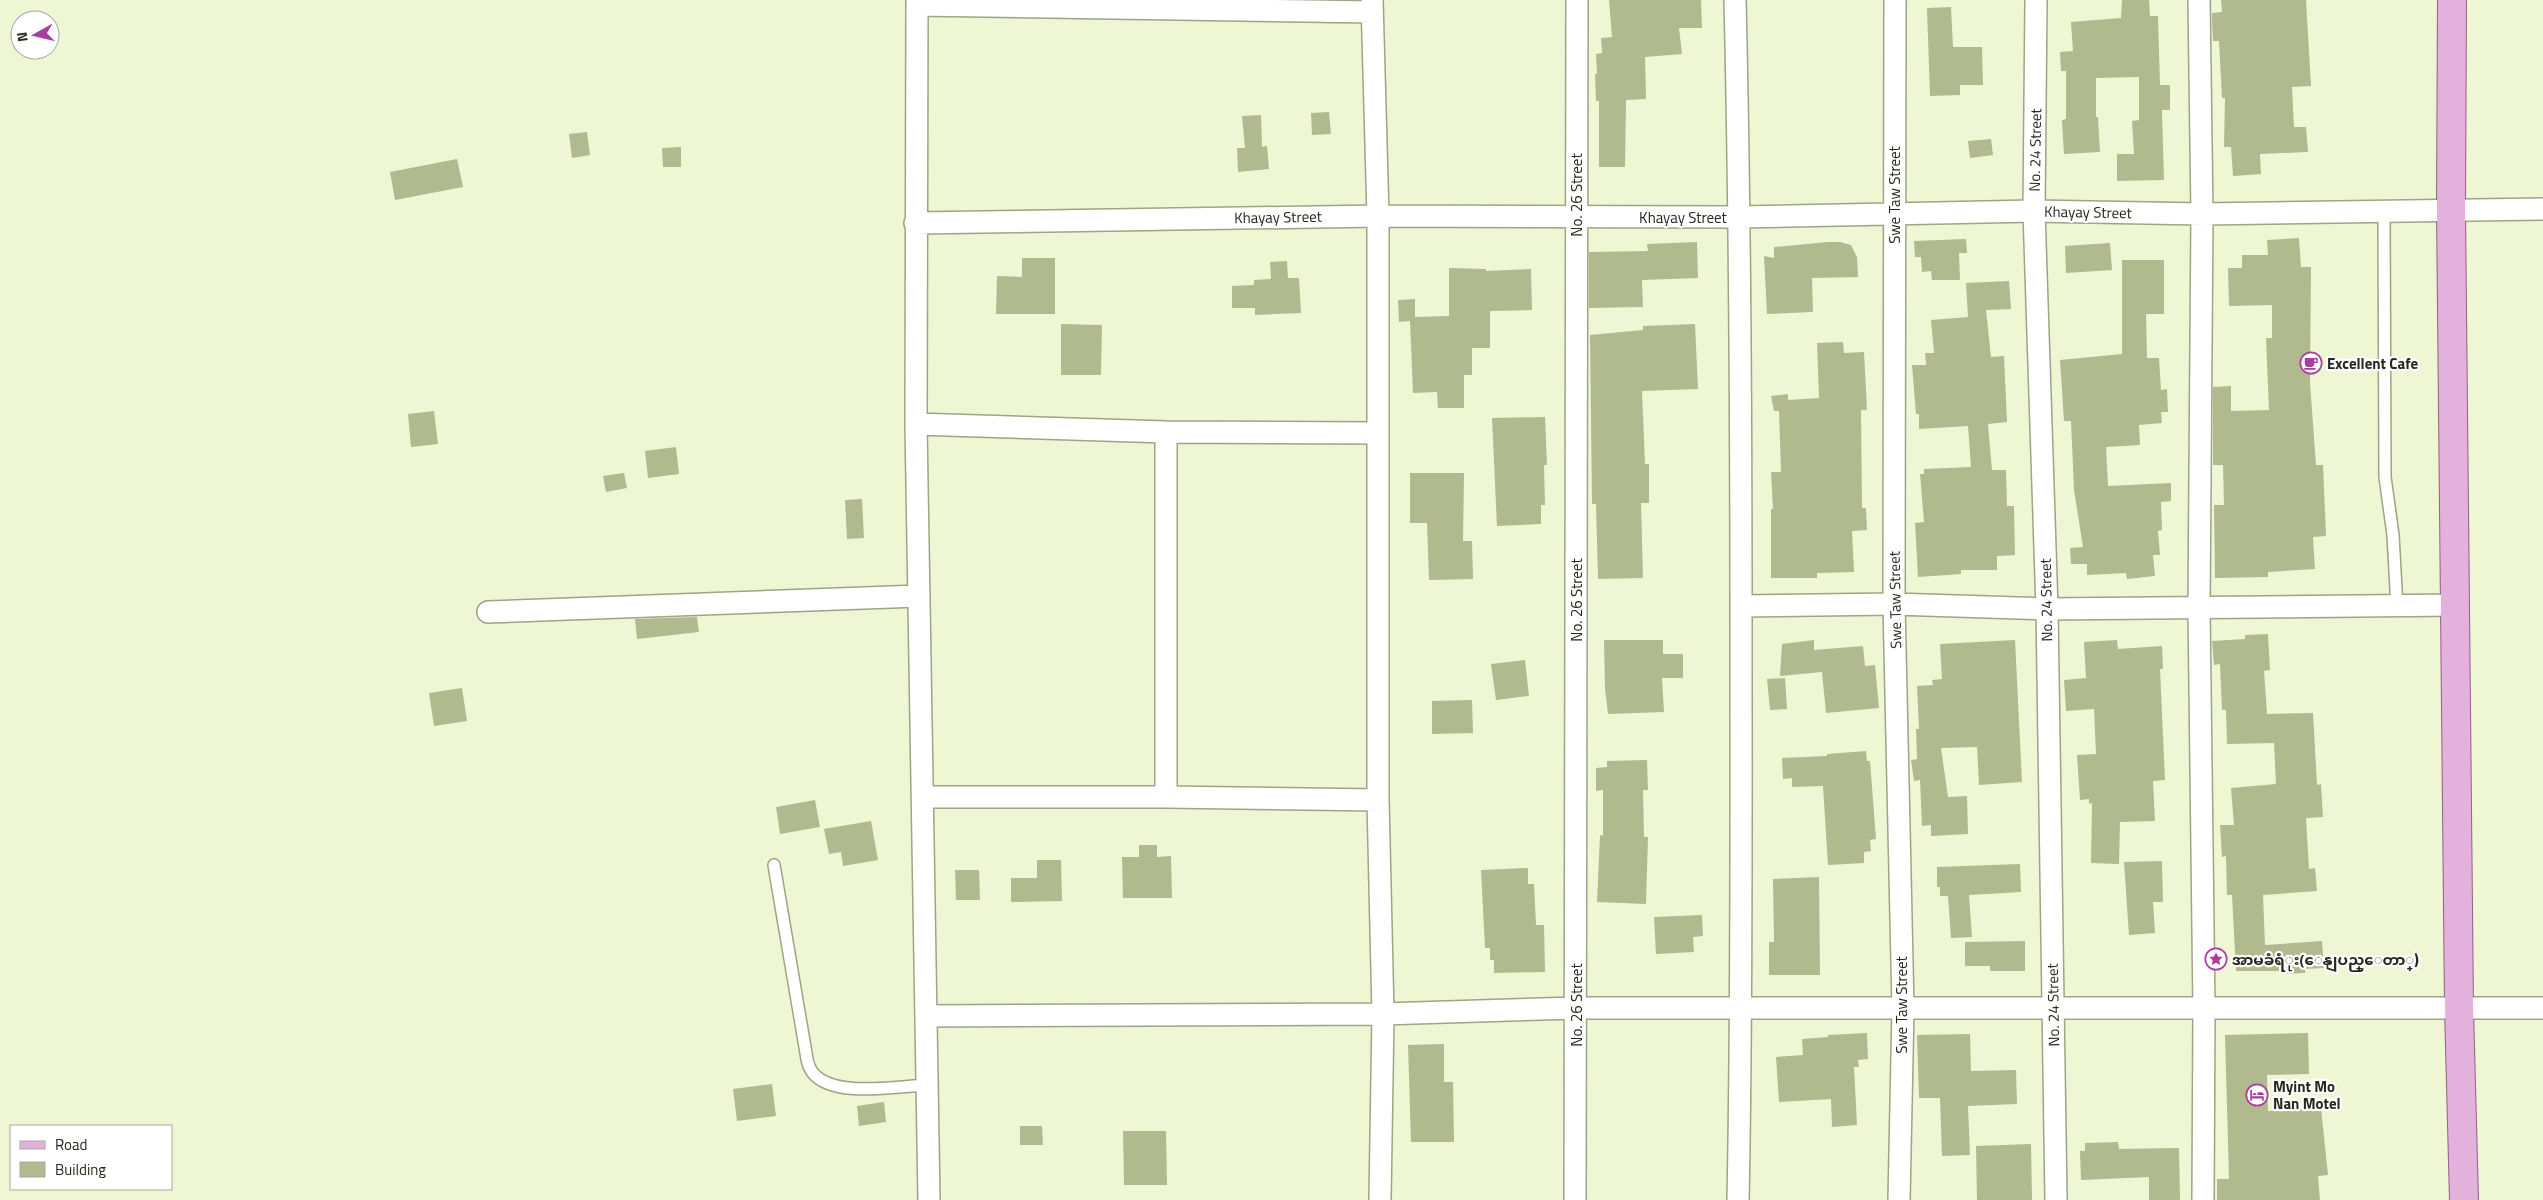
<svg xmlns="http://www.w3.org/2000/svg" width="2543" height="1200" font-family="'Titillium Web','Noto Sans Myanmar',sans-serif">
	<style>
		.building { fill: #b1b98e }
		.lines { fill: none; stroke-linecap: round; stroke-linejoin: round }
		.lane-casing { stroke: #9ea485; stroke-width: 14 }
		.street-casing { stroke: #9ea485; stroke-width: 24 }
		.primary-casing { stroke: #935f89; stroke-width: 30 }
		.lane { stroke: #fff; stroke-width: 11 }
		.street { stroke: #fff; stroke-width: 21 }
		.primary { stroke: #e2b1dc; stroke-width: 28 }
		.labels { text-anchor: middle; dominant-baseline: central; stroke-width: 4.5; stroke-linejoin: round; paint-order: stroke }
		.street-label { font-size: 15px; fill: #26281c; stroke: #fff }
		.poi-label { font-size: 15px; font-weight: bold; fill: #26281c; stroke: #fff; text-anchor: start }
	</style>
	<rect width="100%" height="100%" fill="#eff6d4"/>
	<!-- building -->
	<path class="building" d="M1609 0H1701L1702 28H1679L1682 54 1645 57 1646 99 1626 100 1625 167H1599V101H1596L1595 74H1597L1596 54 1602 53 1601 38 1612 37Z
		M2122 0H2149L2150 16H2158L2160 85H2170V110H2162L2164 180 2117 181V154H2134L2132 121 2139 120V77L2096 78V117H2098L2100 152 2064 154 2062 120 2066 119V71H2061L2060 52 2073 51 2071 22 2121 18Z
		M2221 0H2306L2311 86 2292 87 2294 127H2306L2308 152 2260 154 2261 174 2233 176 2231 147H2224L2225 98H2222L2219 41H2213L2212 20V13L2222 12Z
		M1951 7 1953 47H1982L1983 85H1960V95L1930 96 1927 8Z
		M1329 112 1331 134 1312 135 1311 113Z
		M1261 115 1262 147 1267 146 1269 169 1238 172 1237 148H1245L1242 116Z
		M587 132 590 155 572 158 569 134Z
		M1991 139 1993 155 1970 158 1968 141Z
		M681 147V167H663L662 148Z
		M457 159 463 187 395 200 390 172Z
		M2299 238 2301 267H2311L2310 383 2316 465H2323L2326 536 2313 537 2315 569 2268 572V577L2215 578 2214 505H2224L2223 465H2213V387L2231 386V411L2269 410 2266 338H2272V305L2229 306 2228 268H2242V255H2268L2267 240Z
		M1966 239 1967 253H1959L1960 280H1932L1931 271 1922 272 1921 257H1915L1914 241Z
		M1697 242 1698 278 1642 280 1643 307 1589 308V252L1648 251 1647 244Z
		M1828 242H1840L1851 245 1857 257 1858 277 1812 278 1813 312 1767 314 1764 256 1774 258V247Z
		M2110 243 2112 270 2066 273 2065 246Z
		M1022 258H1055V314H996L997 276 1022 277Z
		M2122 260H2164V314H2146L2147 358H2159L2161 390 2167 389 2168 412H2161L2162 423 2139 425 2140 445 2106 447 2108 486 2171 483V501L2161 502 2162 530 2158 531 2160 555H2153L2155 576 2127 579 2126 573 2087 575V564H2071L2070 548 2083 547 2074 490 2071 421H2064L2060 360 2122 354Z
		M1287 261 1288 278H1299L1301 313 1255 315V308H1232V286L1254 285V280L1271 279 1270 262Z
		M1449 268 1486 269V271L1531 269 1532 310 1490 311V348H1472V375H1464V408H1438L1437 392 1413 393 1410 321 1399 322 1398 300 1415 299V317L1449 316Z
		M2009 281 2011 309 1986 310 1991 357 2004 356 2007 422 1988 424 1992 470H2006L2007 506H2014L2015 555 1997 556V570H1961V574L1918 577 1915 523 1924 522 1920 474H1924V469L1971 467 1968 426 1919 429V414H1916L1912 365H1926L1925 353H1934L1931 320 1968 317 1966 283Z
		M1061 324 1102 325 1101 375H1061Z
		M1695 324 1698 389 1642 391 1645 464H1649V503H1641L1643 578 1598 579 1596 504H1592L1590 335 1643 330V326Z
		M1843 342 1844 353 1864 352 1867 410H1861L1862 508H1866L1867 530 1852 531 1854 572 1817 573V578H1771V509H1773L1771 472H1781L1779 411H1774L1771 396 1788 394V400L1819 398 1817 343Z
		M434 411 438 444 411 447 408 414Z
		M1545 417 1547 465H1544L1545 505H1541V524L1497 526 1492 418Z
		M676 447 679 474 648 478 645 451Z
		M624 473 627 488 606 492 603 476Z
		M1410 473H1464L1463 541H1472L1473 579 1429 580 1427 523H1410Z
		M862 499 864 538 847 539 845 500Z
		M697 617 699 632 637 639 635 619Z
		M2268 634 2270 670 2264 671 2267 714 2313 713 2317 785 2321 784 2323 817 2306 818 2309 869 2315 868 2317 891 2263 895 2265 945 2322 941 2324 968 2305 969V973L2286 974V971H2236L2232 895H2227L2226 856 2222 857 2220 825H2234L2231 788 2276 784 2274 743 2227 744 2226 710H2222L2220 664 2214 665 2212 641 2245 639V635Z
		M1604 640H1663V654H1683V678H1662L1664 712 1608 714 1605 689Z
		M1814 640V650L1863 646 1865 666 1875 665 1879 708 1826 713 1822 672 1780 676 1782 644Z
		M2015 640 2022 782 1979 785 1977 747 1941 748 1948 797 1967 796 1968 834 1931 836V825L1922 826 1920 780 1914 781 1911 760 1917 759 1916 729H1919L1917 686 1933 685 1932 680 1942 679 1940 644Z
		M2117 640 2118 649 2162 646 2163 669H2160L2165 780 2153 781 2155 821 2120 822 2119 864 2091 863 2092 803 2089 804V799L2080 800 2077 755 2096 754 2094 709 2066 711 2064 680 2086 678 2084 642Z
		M1525 660 1529 696 1496 700 1491 664Z
		M1785 678 1787 709 1770 710 1767 679Z
		M462 688 467 721 434 726 429 693Z
		M1472 700 1473 733 1432 734V701Z
		M1866 751 1867 761H1870L1876 839 1870 840 1871 851 1864 852V863L1828 865 1823 786 1792 787V778L1783 779 1782 758 1827 756V754Z
		M1647 760 1648 790H1643L1644 837H1648L1646 904 1597 902 1600 835 1603 836V790L1596 791V768L1607 767V761Z
		M815 800 820 827 780 834 776 807Z
		M871 821 878 860 843 866 841 852 829 854 824 829Z
		M1139 845H1157V857L1171 856 1172 898H1123L1122 857H1139Z
		M1037 860H1061L1062 901 1011 902V878H1037Z
		M2162 861 2163 902H2153L2155 933 2129 935 2124 862Z
		M2020 864 2021 892 1969 895 1972 937 1951 938 1948 896H1940V887H1937V867Z
		M1528 868V884H1534L1536 925H1544L1545 972 1494 973V960H1490V948H1485L1481 870Z
		M955 870H979L980 900H956Z
		M1819 877 1820 975H1769V942H1774L1773 879Z
		M1702 915 1703 936 1693 937 1694 952 1656 954 1654 917Z
		M2025 941V971H1990V966H1965V942Z
		M1867 1033 1868 1059 1858 1060 1859 1067H1854L1857 1125 1832 1127 1831 1099 1779 1102 1776 1057 1803 1055 1802 1039 1828 1037V1035Z
		M2308 1033 2309 1074 2267 1075 2268 1111 2321 1108 2328 1175 2318 1176 2320 1200H2217V1179H2229L2225 1035Z
		M1970 1034 1971 1071 2016 1070 2017 1104 1968 1106 1970 1155 1942 1156 1940 1098H1919L1917 1035Z
		M1444 1044V1082H1453L1454 1142H1411L1408 1045Z
		M772 1084 776 1116 737 1121 733 1089Z
		M884 1102 886 1122 859 1126 857 1106Z
		M1020 1126H1042L1043 1145H1020Z
		M1123 1131H1166L1167 1185H1124Z
		M2118 1142 2119 1149 2179 1148 2180 1200H2149V1177L2081 1180 2080 1151H2085V1143Z
		M2031 1144 2032 1200H1977L1976 1146Z"/>
	<g class="lines">
		<!-- lane casing -->
		<g class="lane-casing">
			<path id="lane" d="M2384 210 2385 477 2393 535 2397 607
				M774 865 806 1053C807 1062 810 1072 817 1077 841 1097 898 1086 928 1085"/>
		</g>
		<!-- street casing -->
		<g class="street-casing">
			<path id="street" d="M917 0 916 424 929 1200
				M1372 0 1378 216V800L1383 1014 1380 1200
				M1735 0C1740 209 1741 418 1741 627 1741 818 1742 1009 1738 1200
				M1895 0 1894 604 1903 1008 1899 1200
				M2036 0 2034 211 2047 609 2056 1200
				M2199 0 2202 214 2199 607 2204 1009 2203 1200
				M917 5 1372 12
				M915 223 1378 216 1740 217 2034 211 2202 214 2543 209
				M916 424 1166 432 1377 433
				M1741 606 1894 604 2047 609 2456 605
				M488 612 919 596
				M923 797H1166L1378 800
				M1166 797V432
				M926 1016 1383 1014 1576 1008H2543
				M1575 1200 1577 0"/>
		</g>
		<!-- primary casing -->
		<g class="primary-casing">
			<path id="primary" d="M2452 0 2451 209 2459 1008 2464 1200"/>
		</g>
		<!-- lane -->
		<use href="#lane" class="lane"/>
		<!-- street -->
		<use href="#street" class="street"/>
		<!-- primary -->
		<use href="#primary" class="primary"/>
	</g>
	<!-- icons -->
	<defs>
		<g id="cafe-ring" transform="scale(1.125)"><circle r="9.5" fill="#fff" stroke="#a93e9f" stroke-width="1.5"/><path d="M-5.5-4.5H6V0H3Q3 3.5 0 3.5H-2.5Q-5.5 3.5-5.5 0ZM3-3.2v2h1.7v-2ZM-6 4.5H4V6H-6Z" fill="#a93e9f"/></g>
		<g id="sight-ring" transform="scale(1.125)"><circle r="9.5" fill="#fff" stroke="#a93e9f" stroke-width="1.5"/><path d="M0-6L1.8-2.2L6-1.7L2.9 1.2L3.7 5.4L0 3.3L-3.7 5.4L-2.9 1.2L-6-1.7L-1.8-2.2Z" fill="#a93e9f"/></g>
		<g id="hotel-ring" transform="scale(1.125)"><circle r="9.5" fill="#fff" stroke="#a93e9f" stroke-width="1.5"/><path d="M-6-4.5h1.5V1H6V5H4.5V3h-9V5H-6ZM-4 0a1.8 1.8 0 1 1 3.6 0ZM.5 0V-2.5h3Q6-2.5 6 0Z" fill="#a93e9f"/></g>
	</defs>
	<g fill-rule="evenodd">
		<use href="#cafe-ring" x="2311" y="363"/>
		<use href="#sight-ring" x="2216" y="959"/>
		<use href="#hotel-ring" x="2257" y="1095"/>
	</g>
	<g class="labels">
		<!-- street labels -->
		<g class="street-label">
			<text transform="translate(2035 150) rotate(-89)">No. 24 Street</text>
			<text transform="translate(1576 195) rotate(-90)">No. 26 Street</text>
			<text transform="translate(1894 195) rotate(-90)">Swe Taw Street</text>
			<text transform="translate(2088 212) rotate(1)">Khayay Street</text>
			<text transform="translate(1278 217) rotate(-1)">Khayay Street</text>
			<text x="1683" y="217">Khayay Street</text>
			<text transform="translate(1576 600) rotate(-90)">No. 26 Street</text>
			<text transform="translate(1895 600) rotate(-91)">Swe Taw Street</text>
			<text transform="translate(2046 600) rotate(-91)">No. 24 Street</text>
			<text transform="translate(1576 1005) rotate(-90)">No. 26 Street</text>
			<text transform="translate(1901 1005) rotate(-90)">Swe Taw Street</text>
			<text transform="translate(2053 1005) rotate(-91)">No. 24 Street</text>
		</g>
		<!-- poi labels -->
		<g class="poi-label">
			<text x="2327" y="363">Excellent Cafe</text>
			<text x="2232" y="959">အာမခံရံုး(ေနျပည္ေတာ္)</text>
			<text x="2273" y="1086">Myint Mo<tspan x="2273" dy="17">Nan Motel</tspan></text>
		</g>
	</g>
	<!-- legend -->
	<rect x="10" y="1125" width="162" height="65" fill="#ffffff" stroke="#a8a9a4"/>
	<rect x="20" y="1141" width="25" height="8" fill="#e2b1dc" stroke="#a8a9a4"/>
	<text x="55" y="1150" font-size="15" fill="#26281c">Road</text>
	<rect x="20" y="1162" width="25" height="15" fill="#b1b98e" stroke="#a8a9a4"/>
	<text x="55" y="1175" font-size="15" fill="#26281c">Building</text>
	<!-- north arrow -->
	<g transform="translate(35 35) rotate(262)"><circle r="24" fill="#ffffff" stroke="#a8a9a4"/>
	<path d="M0-4L9 19L0 12L-9 19Z" fill="#a93e9f"/>
	<text y="-8" font-size="14" font-weight="bold" text-anchor="middle" fill="#26281c">N</text>
	</g>
</svg>
